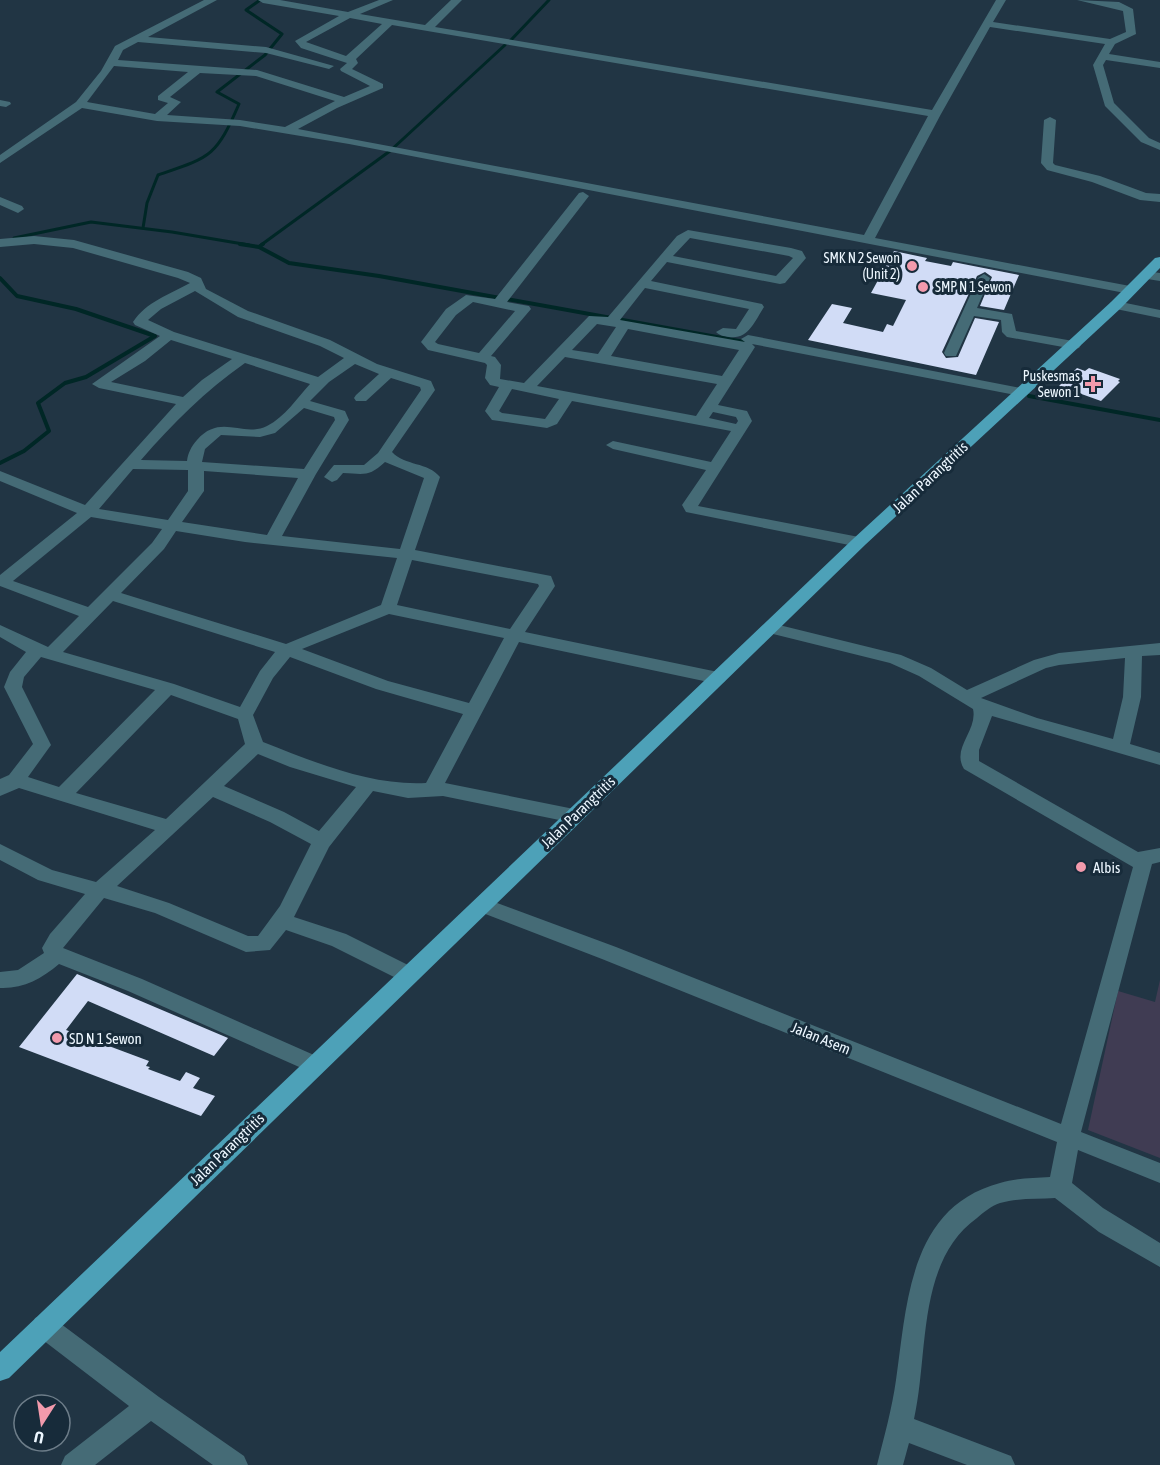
<svg xmlns="http://www.w3.org/2000/svg" width="1160" height="1465" font-family="'Asap Condensed',sans-serif">
	<style>
		.green { fill: #403c53 }
		.lines { fill: none; stroke-linecap: round; stroke-linejoin: round }
		.stream-far1 { stroke: #002726; stroke-width: 3 }
		.stream { stroke: #002726; stroke-width: 4 }
		.building { fill: #d1dcf6 }
		.minor { fill: #456b76; fill-rule: evenodd }
		.major { fill: #4da1b8; fill-rule: evenodd }
		.poi-dot { fill: #f29aac; stroke: #172b3a; stroke-width: 2 }
		.labels { text-anchor: middle; dominant-baseline: central; stroke-width: 6; stroke-linejoin: round; paint-order: stroke }
		.far-poi-label { font-size: 14px; fill: #edf7ff; stroke: #172b3a; text-anchor: end }
		.street-label { font-size: 15px; fill: #edf7ff; stroke: #172b3a }
		.poi-label { font-size: 15px; fill: #edf7ff; stroke: #172b3a; text-anchor: start }
	</style>
	<rect width="100%" height="100%" fill="#213544"/>
	<!-- green -->
	<path class="green" d="M1160 980V1158L1088 1130 1118 991 1155 1002Z"/>
	<g class="lines">
		<!-- stream-far1 -->
		<path class="stream-far1" d="M511 40 549 0
			M143 228 147 203 158 175C211 157 216 157 239 104L217 92 265 55 282 34 246 10 260 0
			M14 238 91 222 172 232 249 245
			M261 245 390 151 505 45"/>
		<!-- stream -->
		<path class="stream" d="M240 244 259 247 289 263 379 276 750 343
			M259 247 263 244
			M0 278 17 296 76 309 155 336 86 377 65 383 38 403 49 431 24 451 0 463
			M1029 396 1160 420"/>
	</g>
	<!-- building -->
	<path class="building" d="M894 251 927 258 925 261 951 266 953 262 1019 275 1004 310 980 306 992 277 985 272 977 276 942 352 946 358 958 357 975 318 999 322 976 375 808 340 832 304 852 308 843 323 883 332 887 324 893 326 906 300 871 293Z
		M1077 368 1085 371 1089 368 1120 379 1118 381 1120 382 1101 401 1059 386Z
		M77 974 228 1038 214 1056 88 1001 66 1030 149 1061 146 1066 150 1067 148 1069 180 1081 186 1072 200 1078 193 1088 215 1096 201 1116 19 1047Z"/>
	<g class="lines">
		<!-- minor -->
		<path class="minor" d="M204 0H217L148 37 266 47 334 66 329 69 266 53 138 42 123 50 118 60 257 70 344 97 370 86 341 71 340 69 347 63 301 48 295 41 339 16 263 3 258 0H280L348 12 379 0H393L360 14 425 25 451 0H462L435 27 932 110 996 0H1006L993 22 1110 39 1126 32 1123 11 1077 0 1119 2 1133 9 1136 34 1115 44 1109 54 1160 62V68L1106 60 1103 65 1114 103 1149 138 1160 143V150L1141 142 1105 106 1093 65 1105 44 990 27 941 114 875 238 1130 286 1137 290 1130 294 349 144 240 126 157 121 82 108 0 163V155L76 102 101 71 115 46ZM350 18 382 24 346 56 306 42ZM392 25 928 116 864 235 298 129 337 108 383 88V84L352 69 358 63 356 59ZM114 66 188 72 158 96V100L168 103 155 114 87 102ZM200 73 256 76 335 101 285 127 240 120 167 115 181 102 170 97Z
			M0 100 10 102 11 104 6 107 0 106Z
			M1050 117 1056 120 1053 163 1055 165 1100 176 1146 193 1160 194V202L1140 200 1092 182 1047 170 1041 163 1044 120Z
			M583 192 589 196 507 302 529 306 531 309 491 356 495 357 501 365 500 379 524 383 589 316 608 317 677 236 688 230 791 248 802 251 806 258 785 283 780 284 667 262 651 281 762 304 764 307C755 321 748 340 729 337 724 336 720 336 716 332L723 328 736 329 749 309 645 288 620 320 745 342 741 339 748 335 1021 388 1028 392 1021 396 752 344 755 347 718 405 747 411 752 421 698 506 859 537 867 542 859 547 686 512 682 505 706 470 613 449 606 445 613 441 711 462 731 431 572 401 557 424 547 428 492 420 485 411 499 387 490 385 485 378 487 365 485 363 428 350 421 342 446 309 466 295 495 299 579 193ZM690 238 789 256 793 258 776 276 673 256ZM473 302 515 311 479 353 438 344 435 342 456 315ZM597 324 616 327 598 354 572 350ZM628 329 739 350 722 376 611 356ZM565 357 717 384 696 416 537 386ZM512 389 559 399 545 419 502 413 499 411ZM713 412 736 417 738 421 736 424 709 418Z
			M0 197 22 206 24 209 18 213 0 205Z
			M34 236 74 240 188 272 201 278 206 289 248 311 330 340 377 364 431 381 435 390 392 452C405 466 428 462 440 477L415 550 551 576 555 586 525 632 718 672 724 674 727 678 724 682 718 684 519 642 445 783 574 809 581 811 583 816 581 821 574 823 443 796 408 798 373 791 329 847 294 917 346 934 416 969 419 975 416 981 409 983 402 981 332 946 286 930 270 950 246 952 155 913 104 898 63 948 142 979 323 1059 326 1065 323 1071 315 1074 128 991 59 964C41 979 23 989 0 988V972L18 970 44 953 42 948 50 934 85 894 38 880 0 860V844L52 870 96 882 155 830 19 788 0 796V779L9 775 33 744 4 687 10 672 26 652 0 637V625L48 647 79 616 0 586V575L77 513 0 481V471L85 505 176 404 99 388 92 384 160 336 135 325 133 322C146 302 170 294 190 283L178 278 73 248 34 244 0 247V239ZM195 291 238 317 320 346 344 358 318 377 174 332 148 320 161 309ZM171 340 232 359 202 380 183 397 111 382 145 361ZM245 363 310 384C297 398 285 417 267 426 242 438 221 413 197 440 191 447 188 453 187 461L141 460C173 423 205 391 245 363ZM355 364 379 374 356 395 354 398 356 401H366L391 378 420 387 421 390 378 453 364 465H334L324 477 332 482 337 480 343 473C364 474 369 477 385 462L424 478 400 549 282 536 316 474 349 420 345 411 310 401 329 382ZM304 408 334 417 335 420 304 469 202 462 205 449 221 435 260 437 275 433ZM133 469 188 470V491L168 520 99 509ZM204 471 298 478 267 535 182 522 204 491ZM91 517 162 529 152 543 88 607 13 581ZM176 531 245 542 397 558 381 605 286 644 121 593 164 549ZM412 560 538 584 539 586 510 629 397 605ZM113 601 275 652 260 671 240 707 174 684 63 652ZM389 614 504 638 469 703 388 681 302 649ZM41 657 155 690 59 787 28 777 51 745 22 687 24 677ZM290 657 376 689 463 714 426 783C371 786 314 762 263 742L253 715 273 678ZM171 695 238 719 245 744 166 819 76 793ZM258 754 290 767 356 787 319 831 284 812 224 786ZM213 797 270 822 311 844 280 906 258 936H248L169 903 117 886Z
			M1146 271 1160 273V281L1141 278 1140 275Z
			M984 274 990 278 977 308 1012 314 1016 331 1079 342 1081 345 1079 348 1074 349 1007 337 1002 332 1001 320 974 316 956 356H946L944 353 978 278Z
			M1116 301 1160 310V318L1111 308 1109 305 1111 302Z
			M771 623 901 655 931 668 967 690 1034 660 1059 653 1160 643V655L1142 656 1141 697 1130 744 1160 753V765L992 716 979 750V761L1138 852 1160 848V862L1152 864 1081 1132 1160 1163V1183L1078 1150 1072 1183 1103 1208 1160 1243V1267L1099 1232 1055 1198C1037 1199 1018 1198 1000 1203 991 1206 984 1212 977 1218 916 1262 929 1354 914 1419L1011 1456 1015 1465H967L909 1443 903 1465H877C884 1437 892 1409 896 1380 907 1304 909 1207 1000 1183 1016 1178 1033 1178 1050 1177L1057 1142 602 959 475 910 472 905 475 900 482 897 489 900 616 947 1061 1124 1133 867 964 769C951 748 978 731 973 709L919 676 890 663 765 632 763 628 765 624ZM1125 658 1123 697 1113 739 1037 718 981 698 1046 668 1059 665Z
			M44 1314 53 1318 159 1397 244 1456 248 1465H213L151 1421 95 1465H61L65 1456 129 1406 35 1334 32 1326 35 1318Z"/>
		<!-- major -->
		<path class="major" d="M1160 257V268L1121 308 865 545 9 1378 0 1381V1352L853 539 1111 302 1155 258Z"/>
	</g>
	<!-- markers -->
	<g class="poi-dot">
		<circle cx="912" cy="266" r="6"/>
		<circle cx="923" cy="287" r="6"/>
		<path d="M1090 375h6v6h6v6h-6v6h-6v-6h-6v-6h6z"/>
		<circle cx="1081" cy="867" r="6"/>
		<circle cx="57" cy="1038" r="6"/>
	</g>
	<g class="labels">
		<!-- far-poi labels -->
		<g class="far-poi-label">
			<text x="900" y="258">SMK N 2 Sewon<tspan x="900" dy="16">(Unit 2)</tspan></text>
			<text x="935" y="287" text-anchor="start">SMP N 1 Sewon</text>
			<text x="1080" y="376">Puskesmas<tspan x="1080" dy="16">Sewon 1</tspan></text>
		</g>
		<!-- street labels -->
		<g class="street-label">
			<text transform="translate(930 477) rotate(-43)">Jalan Parangtritis</text>
			<text transform="translate(578 812) rotate(-44)">Jalan Parangtritis</text>
			<text transform="translate(821 1038) rotate(22)">Jalan Asem</text>
			<text transform="translate(227 1149) rotate(-44)">Jalan Parangtritis</text>
		</g>
		<!-- poi labels -->
		<g class="poi-label">
			<text x="1093" y="867">Albis</text>
			<text x="69" y="1038">SD N 1 Sewon</text>
		</g>
	</g>
	<!-- north arrow -->
	<g transform="translate(42 1423) rotate(192)"><circle r="28" fill="#172b3a" stroke="#6d7d89" stroke-width="1.5"/>
	<path d="M0-4.5L10 22L0 15L-10 22Z" fill="#f29aac"/>
	<text y="-9" font-size="16" font-weight="bold" text-anchor="middle" fill="#edf7ff">U</text>
	</g>
</svg>
